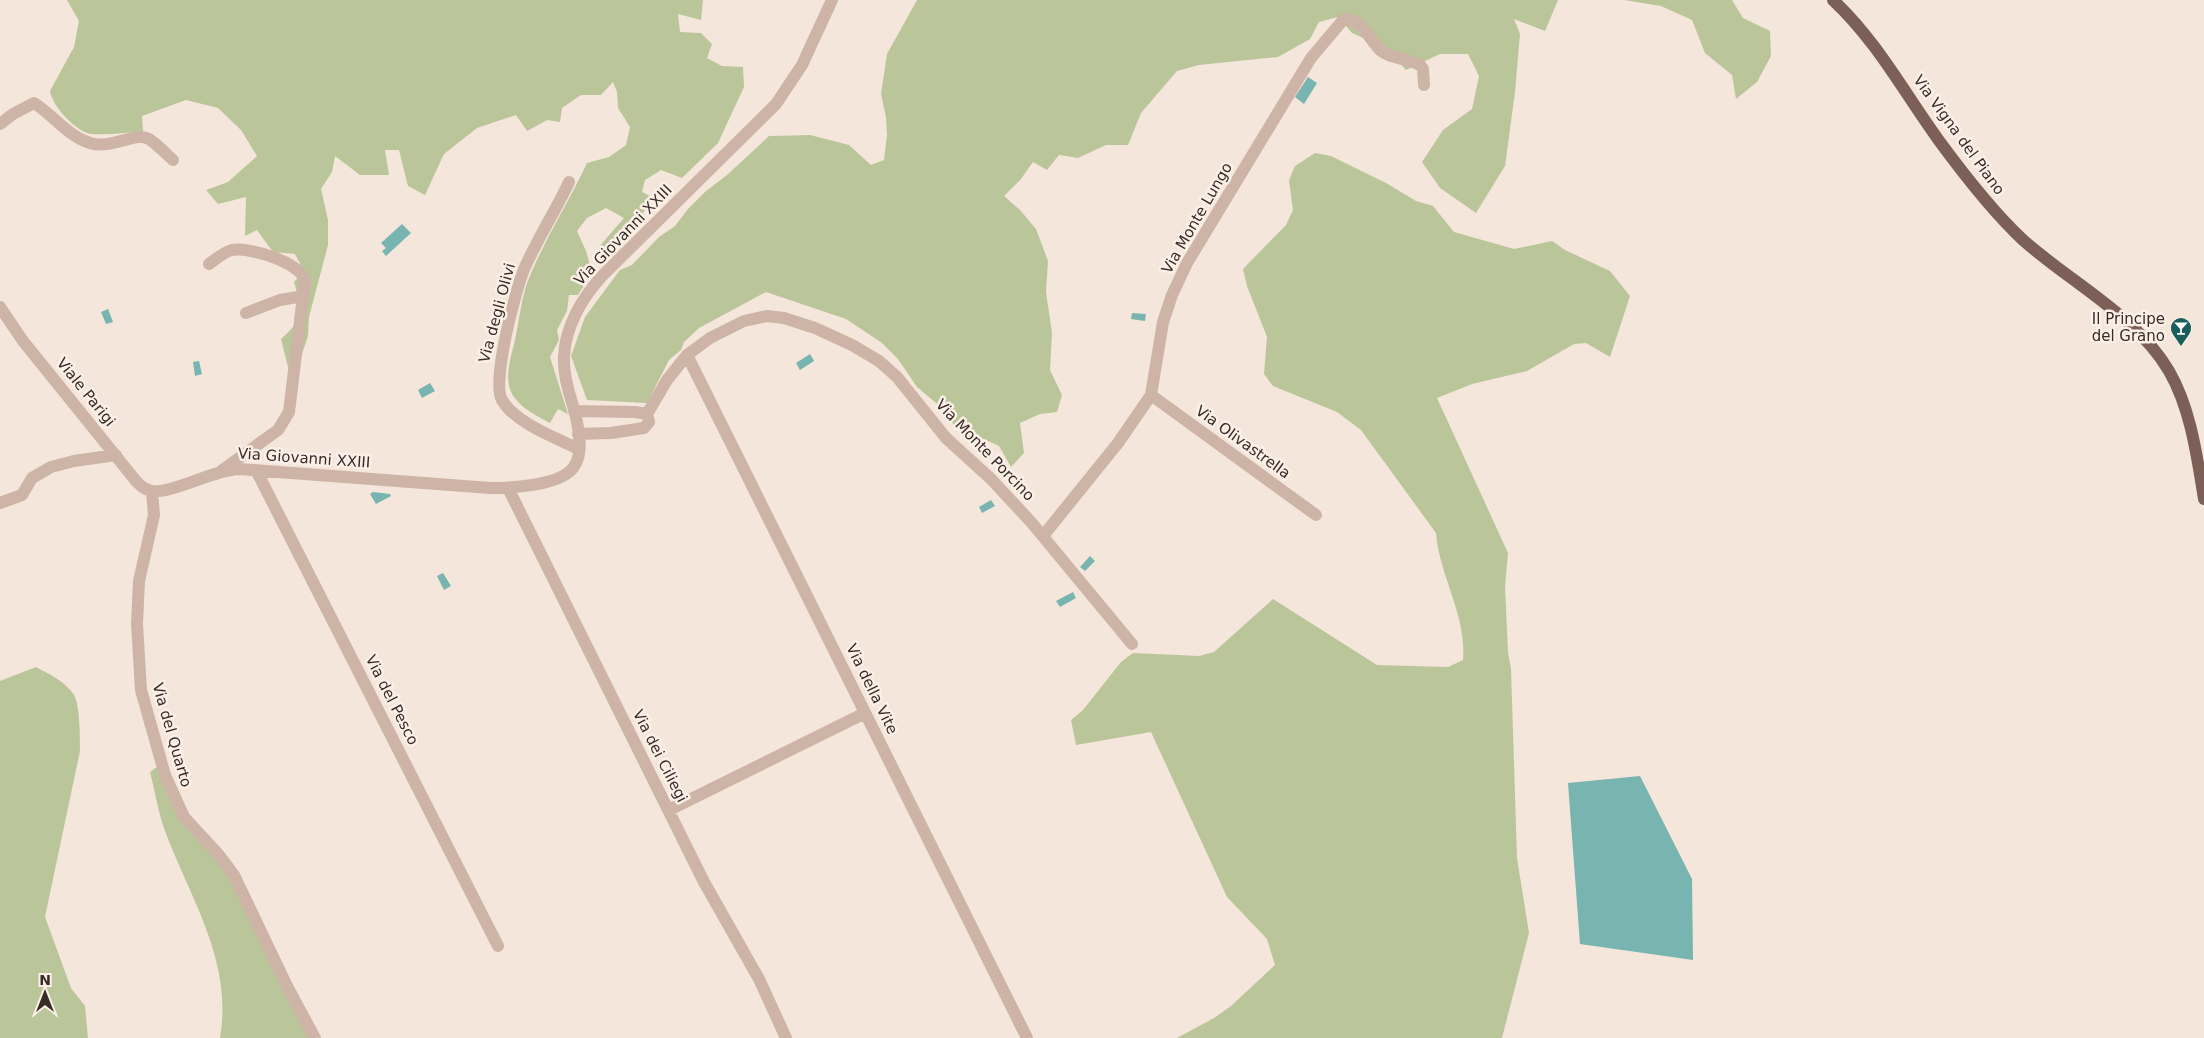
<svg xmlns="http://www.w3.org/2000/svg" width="2204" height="1038" font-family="'DejaVu Sans',sans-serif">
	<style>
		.green { fill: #bbc59a }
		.water { fill: #78b4b0 }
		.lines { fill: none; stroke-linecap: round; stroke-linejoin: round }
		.minor { stroke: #cdb4a6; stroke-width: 12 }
		.major { stroke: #7c6057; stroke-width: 12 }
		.labels { text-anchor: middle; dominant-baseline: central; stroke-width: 5; stroke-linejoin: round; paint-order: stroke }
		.street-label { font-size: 15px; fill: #392b27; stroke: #fbf0e8 }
		.poi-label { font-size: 15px; fill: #392b27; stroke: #fbf0e8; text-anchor: end }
	</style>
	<rect width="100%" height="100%" fill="#f4e6db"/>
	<!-- green -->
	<path class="green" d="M67 0H703L701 20 678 14 680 32 701 33 712 44 707 58 722 66 743 67 744 87 718 143 682 178 661 170 645 180 642 192 654 198 633 226 605 253 598 248 624 218 606 208 587 218 577 231 586 251 592 272 578 295H569L567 311 557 330 559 340 550 357 568 414 558 409 550 423C535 415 512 404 509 385 506 371 512 353 515 340 519 322 521 301 527 283 543 242 568 204 587 163L609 157 626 145 630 127 618 108 617 92 613 82 601 95H581L562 108 560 122 547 120 527 131 516 115 477 128 444 154 425 195 408 186 399 150H385L389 175H360L335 156 332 172 321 189 328 220V245L309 317 308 336 300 360 288 367 281 339C304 319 302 310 294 282L304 271 295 254 273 252 257 230 245 236 246 197 218 204 206 190 228 182 257 156 241 130 218 108 186 100 142 116 143 131C126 133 108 135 92 134 77 133 52 106 50 91L74 47 79 21Z
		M917 0H1558L1545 31 1514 19 1520 34 1515 92 1505 166 1476 213 1440 188 1422 162 1443 130 1472 109 1479 76 1468 54H1440L1406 70 1386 48 1352 33 1338 17 1319 22 1310 39 1278 57 1199 65 1177 71 1141 113 1128 145H1106L1078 158 1059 155 1047 170 1033 162 1021 179 1004 196 1020 210 1036 229 1048 261 1046 292 1052 333 1050 370 1062 395 1057 412 1040 414 1020 423 1024 453 1011 467 999 446 955 426 936 403 917 387 898 359 882 343 846 319 766 292 699 328 684 342 681 350 669 360 647 403 587 400 571 356 585 317 620 270 632 265 659 237 675 226 688 209 706 191 727 175 769 136 810 135 849 145 871 165 884 160 887 135 886 117 881 94 887 54Z
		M1624 0H1732L1743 18 1770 31 1771 56 1757 82 1736 99 1732 75 1705 53 1692 20 1661 6Z
		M1315 153 1331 156 1386 183 1416 201 1433 206 1454 232 1514 249 1552 241 1565 250 1610 271 1630 296 1610 357 1586 343 1574 344 1527 371 1472 384 1437 398 1508 553 1505 586 1508 652 1511 669 1517 858 1529 933 1502 1038H1177L1214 1018 1231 1006 1275 965 1267 939 1227 897 1151 732 1076 745 1071 720 1083 710 1121 662 1133 653 1199 656 1214 652 1273 599 1377 665 1448 667 1463 660C1467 616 1439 575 1436 533L1361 430 1337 412 1273 386 1264 374 1267 337 1247 286 1243 269 1286 225 1293 210 1289 180 1295 166Z
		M36 667C49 674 66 682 74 695 80 705 80 738 80 751L45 917 71 988 85 1006 88 1038H0V681Z
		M158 766 207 847 238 890 313 1038H220C233 961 191 900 165 831 158 812 155 791 150 772Z"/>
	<!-- water -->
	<path class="water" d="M1308 77 1317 83 1304 104 1295 97Z
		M402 224 411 233 386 256 382 251 386 248 381 243Z
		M108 309 113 322 106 324 101 312Z
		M1132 313 1146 314 1145 321 1131 319Z
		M810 354 814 361 800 370 796 363Z
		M199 361 202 374 195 376 193 362Z
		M430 383 435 391 422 398 418 390Z
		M373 492 390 494 391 496 376 504 370 494Z
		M991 500 995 506 982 513 979 507Z
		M1090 556 1095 561 1085 571 1080 567Z
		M443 573 451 586 444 590 437 576Z
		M1073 592 1076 598 1060 607 1056 601Z
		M1640 776 1692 879 1693 960 1580 944 1568 783Z"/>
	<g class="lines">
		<!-- minor -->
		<path class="minor" d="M0 124 13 114 34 103C53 115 69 137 90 143 111 150 135 131 149 139 158 145 165 153 173 160
			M569 182C556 210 538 238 525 267 516 287 491 383 502 400 515 423 556 438 579 449
			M209 264C216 259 224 252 232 250 250 247 299 262 305 280L289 412 278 430 221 471
			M0 307 23 341 136 481C141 486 145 490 152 491 171 494 213 470 239 469L490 488C510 488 564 486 575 465 583 452 579 431 576 417 571 397 563 378 564 357 565 327 582 298 602 276L776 104 802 65 832 0
			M246 313 280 300 304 296
			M687 355 1027 1038
			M1151 395 1316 515
			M574 411 635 412 647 414
			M578 434 611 433 644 428 649 422 647 414 667 380 687 355 710 338 744 321 767 316 784 318 815 328 852 345 879 361 897 377 946 438 991 479 1031 522 1132 644
			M256 470 498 946
			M508 488 704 882 759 979 786 1038
			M152 491 154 515 139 581 137 624 141 690 165 775 184 817 219 855 234 875 287 986 315 1038
			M0 503 22 495 32 478 51 467 74 461 116 455
			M1043 536 1118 443 1151 395 1163 322 1172 295 1187 263 1311 58 1343 20C1358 14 1370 40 1380 50 1390 59 1408 58 1420 65L1423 69 1424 85
			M669 810 865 713"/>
		<!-- major -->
		<path class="major" d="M1833 0C1877 41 1905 94 1940 142 1965 176 1992 211 2023 240 2070 282 2137 316 2169 371 2191 409 2197 457 2204 499"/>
	</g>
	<!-- icons -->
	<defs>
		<g id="bar-pin" transform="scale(1.125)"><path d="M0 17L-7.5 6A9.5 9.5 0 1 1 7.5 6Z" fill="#195e5b" stroke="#fbf0e8"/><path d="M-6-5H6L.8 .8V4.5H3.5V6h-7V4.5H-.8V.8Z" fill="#fff"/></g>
	</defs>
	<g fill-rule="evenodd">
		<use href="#bar-pin" x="2181" y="328"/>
	</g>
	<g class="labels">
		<!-- street labels -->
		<g class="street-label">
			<text transform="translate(1959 135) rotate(54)">Via Vigna del Piano</text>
			<text transform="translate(1197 218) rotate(-60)">Via Monte Lungo</text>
			<text transform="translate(623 235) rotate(-46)">Via Giovanni XXIII</text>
			<text transform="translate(497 313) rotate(-75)">Via degli Olivi</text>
			<text transform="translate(86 392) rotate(51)">Viale Parigi</text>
			<text transform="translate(1243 442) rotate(36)">Via Olivastrella</text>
			<text transform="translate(985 450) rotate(46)">Via Monte Porcino</text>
			<text transform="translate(304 458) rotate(4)">Via Giovanni XXIII</text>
			<text transform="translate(872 689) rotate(64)">Via della Vite</text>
			<text transform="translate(392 700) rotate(63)">Via del Pesco</text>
			<text transform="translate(172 735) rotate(74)">Via del Quarto</text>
			<text transform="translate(660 756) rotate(63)">Via dei Ciliegi</text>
		</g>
		<!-- poi labels -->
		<g class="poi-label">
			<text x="2165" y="319">Il Principe<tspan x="2165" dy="17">del Grano</tspan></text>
		</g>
	</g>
	<!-- north arrow -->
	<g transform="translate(45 993)" stroke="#fbf0e8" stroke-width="4" paint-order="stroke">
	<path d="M0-4L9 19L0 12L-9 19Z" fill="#392b27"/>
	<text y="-8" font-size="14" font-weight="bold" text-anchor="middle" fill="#392b27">N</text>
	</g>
</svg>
